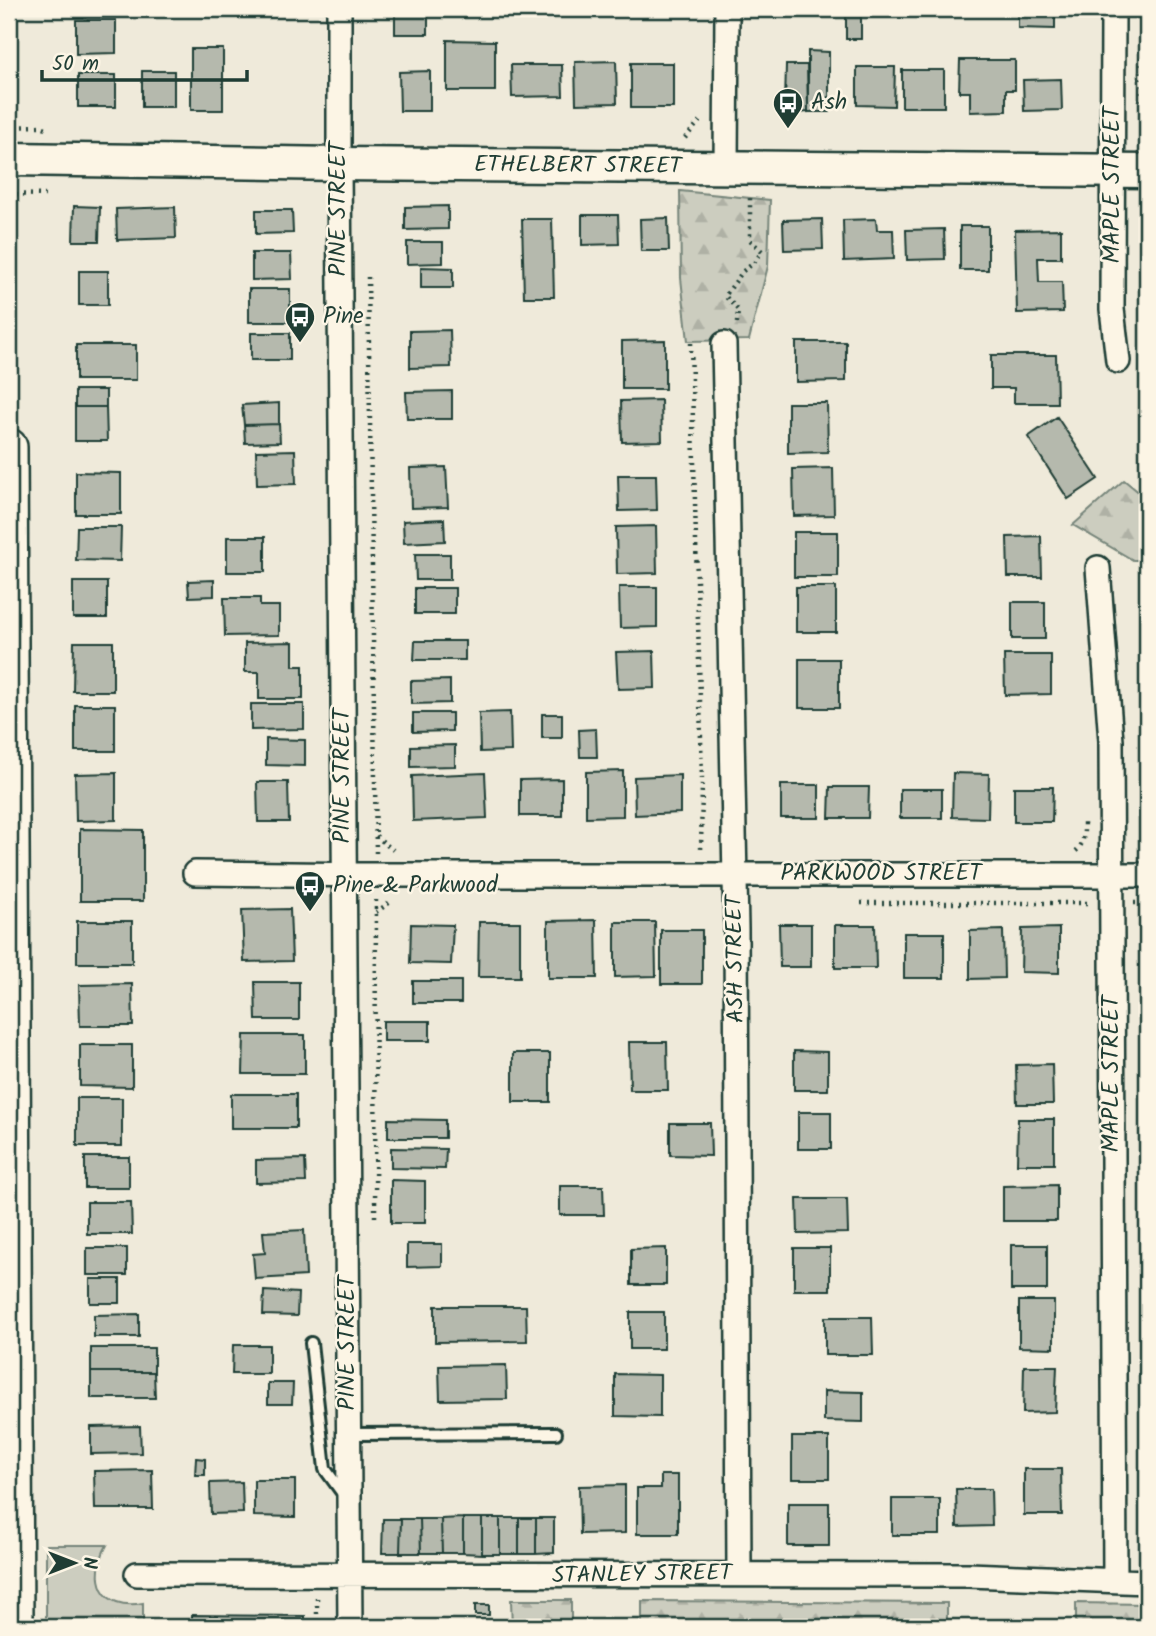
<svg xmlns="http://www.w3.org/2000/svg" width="1156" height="1636" font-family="Kalam,sans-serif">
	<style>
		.grass { fill: #cccdbf; stroke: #76857a; stroke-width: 2 }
		.forest { fill: url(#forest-firs); stroke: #76857a; stroke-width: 2 }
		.building { fill: #b5b9ad; stroke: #1f3d34; stroke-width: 2 }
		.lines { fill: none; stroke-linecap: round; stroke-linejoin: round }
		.lane-casing { stroke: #1f3d34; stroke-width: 16 }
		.street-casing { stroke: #1f3d34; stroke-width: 28 }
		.secondary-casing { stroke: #1f3d34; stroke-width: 37 }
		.primary-casing { stroke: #1f3d34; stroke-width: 40 }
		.path { stroke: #1f3d34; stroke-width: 4.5; stroke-dasharray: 2 5; stroke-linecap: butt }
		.lane { stroke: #fcf5e5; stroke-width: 10 }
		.street { stroke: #fcf5e5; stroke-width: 23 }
		.secondary { stroke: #fcf5e5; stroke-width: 32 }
		.primary { stroke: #fcf5e5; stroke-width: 35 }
		.labels { text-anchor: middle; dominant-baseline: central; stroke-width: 5; stroke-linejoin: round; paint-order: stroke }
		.poi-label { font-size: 23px; fill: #1f3d34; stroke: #fcf5e5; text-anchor: start }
		.street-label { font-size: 23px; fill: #1f3d34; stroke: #fcf5e5 }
	</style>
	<defs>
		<pattern id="forest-firs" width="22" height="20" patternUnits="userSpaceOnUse" patternTransform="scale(1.75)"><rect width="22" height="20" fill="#cccdbf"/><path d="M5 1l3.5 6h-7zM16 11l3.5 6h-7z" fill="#afb1a5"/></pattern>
	</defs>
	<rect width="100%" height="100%" fill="#efeada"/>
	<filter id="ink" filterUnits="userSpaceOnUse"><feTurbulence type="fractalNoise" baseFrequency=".0143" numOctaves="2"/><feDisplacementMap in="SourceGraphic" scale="14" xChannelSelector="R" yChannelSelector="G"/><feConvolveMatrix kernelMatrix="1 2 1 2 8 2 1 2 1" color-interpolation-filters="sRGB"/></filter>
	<g filter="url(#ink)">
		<!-- grass -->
		<path class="grass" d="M46 1545H107C89 1578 100 1611 143 1603V1627H46Z"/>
		<!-- forest -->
		<path class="forest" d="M680 191 770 200 768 266 749 340 688 341 681 278Z
			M1124 480 1147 499V560H1133L1073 525Z
			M511 1600H571V1627H512Z
			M642 1601 947 1603V1627H642Z
			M1076 1603 1147 1604V1627H1076Z"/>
		<!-- building -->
		<path class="building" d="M395 9H428V34H395Z
			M1018 9H1055V29L1018 28Z
			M846 16H861V39H846Z
			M76 20H116V53L76 54Z
			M447 40 495 41V91H447Z
			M191 49H223V110H191Z
			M808 51 829 52V112H808Z
			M960 60H1015V90H1006V111L970 112V92H959Z
			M616 61 617 103 576 104 575 62Z
			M631 63H673V108H631Z
			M511 65H562L563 96 512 97Z
			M786 65H807L808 112 796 113V103H785Z
			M857 67H895L894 106 857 105Z
			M902 70H944V107H902Z
			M142 71H174V107H142Z
			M430 71V111H400L399 72Z
			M78 75H116V107H78Z
			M1061 79 1062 110 1024 111 1023 80Z
			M74 206 100 207 99 241H73Z
			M448 206V229L405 230V207Z
			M175 207 176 238 117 240 116 209Z
			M256 210H292L293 233 256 234Z
			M582 215H618L619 244 582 245Z
			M668 218 669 251H641L640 219Z
			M522 219H552L554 297H524Z
			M822 219 823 249 784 250 783 220Z
			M876 219 877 230H893L894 259 844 261 843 220Z
			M960 226H988V270H960Z
			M944 229 945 259 907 260 906 230Z
			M1061 229V258H1038L1039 282H1062L1063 312 1017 313 1015 230Z
			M407 242H443V263L407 264Z
			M252 253H291L292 279 252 280Z
			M421 267 453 268V288H421Z
			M79 271H108V305H79Z
			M249 289H290V322H249Z
			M450 330 451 367 410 368V331Z
			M251 333H290V360H251Z
			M665 340V389H622V341Z
			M796 342H846V381L796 382Z
			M76 345H136V380H76Z
			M991 355H1056L1057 403H1014V388H991Z
			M75 390H106V407H75Z
			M452 391V419H407L406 392Z
			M661 400 662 441 622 442 621 401Z
			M279 403V424L244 425 242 405Z
			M788 403H827L828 452 788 453Z
			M75 407H106L107 441H75Z
			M1057 417 1098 479 1068 499 1028 437Z
			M279 424 280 442 245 443 244 425Z
			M295 450 296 484 257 485 256 451Z
			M446 467 448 507 411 508 410 468Z
			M833 468 834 515 794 516 793 469Z
			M76 472 121 473V514H76Z
			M618 475H656L657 510 619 511Z
			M444 519 445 541 404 543 403 521Z
			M656 526 657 573 617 574 616 527Z
			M77 527H121L120 561 76 560Z
			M794 532H838V577H794Z
			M1041 536 1042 577H1008L1007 537Z
			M227 537H265V572H227Z
			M415 554H450V580H416Z
			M214 580V596L189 597 188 581Z
			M73 582H107V618H73Z
			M619 587H657V627L620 628Z
			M796 587H836V632H796Z
			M415 588H455V614H415Z
			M224 598H260V606H279V635L225 636Z
			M1012 602H1045V639H1012Z
			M415 641H465V660H414Z
			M74 642H113V691H73Z
			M293 642V666H303V699H259V672H245V643Z
			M654 651 655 688 618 689 616 652Z
			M1004 655H1051V694L1005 695Z
			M799 659H839V708H799Z
			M450 680V703L411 704V681Z
			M251 704H304V729L251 730Z
			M75 705H115V751H75Z
			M510 712 511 751 480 752 479 713Z
			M413 713H452V731L413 732Z
			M542 714H562V738H542Z
			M596 729 597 757H580L579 730Z
			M266 739 305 740V766L266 765Z
			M455 745V766L411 767V746Z
			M623 771V816L586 817V772Z
			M116 773V820L76 821 75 774Z
			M485 773 487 818 413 821 412 776Z
			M953 773 989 774 988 818 952 817Z
			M680 775V813L635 815 634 777Z
			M562 779V816H520V780Z
			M257 782H288L289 822H258Z
			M781 785H819V818H781Z
			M830 787H869L868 818H829Z
			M1014 787H1053L1052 822H1014Z
			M900 789H942V818H900Z
			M80 829 143 830V901H80Z
			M290 909 292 961 244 962 242 910Z
			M596 920 597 978H548V921Z
			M77 921H132V963H77Z
			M479 922H520V977H478Z
			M615 922H655L656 976 615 977Z
			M411 924 453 925 451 964 410 963Z
			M779 924H811V967H780Z
			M835 925H875L876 968H835Z
			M1059 928V973L1021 972 1022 929Z
			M661 930H702V984H661Z
			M1003 930 1004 978 970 979V931Z
			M904 933H944V978H904Z
			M413 981H461V1003H413Z
			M255 982H299V1020H256Z
			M132 984 133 1026H80L79 985Z
			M383 1021H430V1041H383Z
			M244 1035H305V1074H243Z
			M629 1042H667L668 1090H630Z
			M80 1045H132V1087L80 1086Z
			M794 1051 828 1052V1090H794Z
			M513 1053H550V1102H513Z
			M1052 1064 1053 1104H1017L1016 1065Z
			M231 1094H296V1128H231Z
			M77 1098H122V1146H77Z
			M798 1112H831V1149H798Z
			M388 1119 445 1120V1138H388Z
			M1018 1119H1054V1164H1017Z
			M670 1123H710L711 1156 670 1155Z
			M391 1148 446 1149 445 1169 391 1168Z
			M85 1157H129V1188H85Z
			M305 1159 306 1182 256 1183V1160Z
			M391 1180 425 1181V1223H391Z
			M1057 1185V1221H1003V1186Z
			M560 1186H603L604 1215H560Z
			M797 1199H847L848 1233 798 1234Z
			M87 1202H131L132 1234H87Z
			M304 1230 306 1276 255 1279 253 1254 265 1253 263 1232Z
			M407 1244H442V1266L407 1267Z
			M1011 1245H1047V1290H1011Z
			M87 1248H127V1275H87Z
			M666 1248V1285H631V1249Z
			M794 1248H830V1290H794Z
			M90 1279H120V1303H90Z
			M264 1291 298 1293 297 1316 263 1315Z
			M1019 1301H1054V1348L1019 1347Z
			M435 1306H526L527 1341 435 1342Z
			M630 1312H664V1349H630Z
			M139 1314V1337H94V1315Z
			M825 1317H872L873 1355H825Z
			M233 1345H269V1374H232Z
			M91 1348H154V1372H91Z
			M506 1365 507 1399 440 1400 439 1366Z
			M1024 1366H1057L1055 1412 1023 1413Z
			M91 1372H154L155 1398H91Z
			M615 1374 660 1375V1417L615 1416Z
			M268 1383H293L292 1404H268Z
			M824 1391 863 1392V1422L824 1421Z
			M140 1426 141 1453 91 1454V1427Z
			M792 1437H829V1479H792Z
			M196 1458 205 1459V1475H195Z
			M1024 1469H1061L1062 1515H1024Z
			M152 1470 153 1509H95L94 1471Z
			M661 1475H678V1534H637V1488H661Z
			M254 1480H295V1517L254 1516Z
			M242 1482 243 1513 211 1514 210 1483Z
			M625 1485V1533L580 1534 579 1486Z
			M956 1489H991L992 1526 957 1527Z
			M892 1499H940V1535H892Z
			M788 1503H829V1546H788Z
			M463 1518V1553H442L441 1519Z
			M463 1518H482V1554L463 1553Z
			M482 1518H500V1554H482Z
			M500 1518H519V1554H500Z
			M519 1518H536V1554H519Z
			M536 1518H554V1553L536 1554Z
			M383 1519H401L400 1553H382Z
			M401 1519H420L421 1553H400Z
			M420 1519H441L442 1553H421Z
			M475 1605H489V1615H475Z
			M192 1615 305 1616V1627H192Z
			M463 1624V1627H396V1625Z"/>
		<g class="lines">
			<!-- lane casing -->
			<g class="lane-casing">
				<path id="lane" d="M311 1343 325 1469 344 1495
					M349 1434 556 1433"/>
			</g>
			<!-- street casing -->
			<g class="street-casing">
				<path id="street" d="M339 9V164L350 1627
					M1113 9 1112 309 1118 361
					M726 167 727 9
					M724 344 736 928 739 1574
					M1098 568 1111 741 1115 1580
					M195 873 376 875H1147
					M137 1574 969 1575 1147 1582"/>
			</g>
			<!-- secondary casing -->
			<g class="secondary-casing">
				<g id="secondary">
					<path id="s1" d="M9 159 339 164 1147 171"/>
				</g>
			</g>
			<!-- primary casing -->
			<g class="primary-casing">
				<path id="primary" d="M9 447 15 1627"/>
			</g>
			<!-- path -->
			<path class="path" d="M1141 15 1142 132 1147 139
				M9 127 41 126 49 129
				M685 138 700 121
				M9 194 45 195
				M368 277 376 853
				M737 323 738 310 725 296 743 271 754 263 762 251 750 240V196
				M691 343 702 779 701 852
				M376 836 393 850
				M1076 851C1085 844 1084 831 1084 820
				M861 903H1087
				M1134 903H1147
				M376 912 392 901
				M375 1217 376 897
				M317 1598V1627"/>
			<!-- lane -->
			<use href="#lane" class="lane"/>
			<!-- street -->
			<use href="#street" class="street"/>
			<!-- secondary -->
			<use href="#secondary" class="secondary"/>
			<!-- primary -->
			<use href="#primary" class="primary"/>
		</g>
	</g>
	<!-- icons -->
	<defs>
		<g id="bus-pin" transform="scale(1.575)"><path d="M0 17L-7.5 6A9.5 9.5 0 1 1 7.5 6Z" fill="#1f3d34" stroke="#fcf5e5"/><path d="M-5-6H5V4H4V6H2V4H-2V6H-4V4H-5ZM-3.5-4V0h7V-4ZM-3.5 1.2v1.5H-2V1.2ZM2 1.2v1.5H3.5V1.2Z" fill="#fff"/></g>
	</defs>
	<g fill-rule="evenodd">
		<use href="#bus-pin" x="788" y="103"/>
		<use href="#bus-pin" x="300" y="317"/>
		<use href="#bus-pin" x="310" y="886"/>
	</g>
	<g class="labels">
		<!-- poi labels -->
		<g class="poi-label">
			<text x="811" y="103">Ash</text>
			<text x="323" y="317">Pine</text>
			<text x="333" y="886">Pine &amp; Parkwood</text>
		</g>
		<!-- street labels -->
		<g class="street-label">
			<text stroke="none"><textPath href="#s1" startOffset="569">ETHELBERT STREET</textPath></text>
			<text transform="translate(1113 185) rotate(-90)">MAPLE STREET</text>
			<text transform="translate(339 209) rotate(-90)">PINE STREET</text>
			<text transform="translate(343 776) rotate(-90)">PINE STREET</text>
			<text x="881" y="874">PARKWOOD STREET</text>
			<text transform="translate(736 959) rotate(-91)">ASH STREET</text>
			<text transform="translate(1112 1074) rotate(-90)">MAPLE STREET</text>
			<text transform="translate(348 1343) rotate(-90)">PINE STREET</text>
			<text transform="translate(642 1575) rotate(-1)">STANLEY STREET</text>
		</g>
	</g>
	<!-- margin -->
	<rect width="1156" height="1636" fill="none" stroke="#fcf5e5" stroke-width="35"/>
	<rect x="18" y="18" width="1121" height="1601" fill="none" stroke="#1f3d34" stroke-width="2.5" filter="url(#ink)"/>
	<!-- north arrow -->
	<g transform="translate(74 1563) rotate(90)" stroke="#fcf5e5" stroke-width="5" paint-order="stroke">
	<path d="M0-5L12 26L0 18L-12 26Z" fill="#1f3d34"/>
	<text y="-10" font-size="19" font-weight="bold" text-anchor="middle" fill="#1f3d34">N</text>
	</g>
	<!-- scale -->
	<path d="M42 70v10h205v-10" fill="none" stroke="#1f3d34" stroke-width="3.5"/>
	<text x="52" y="70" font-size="21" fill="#1f3d34" stroke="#fcf5e5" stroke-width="5" paint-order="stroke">50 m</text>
</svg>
